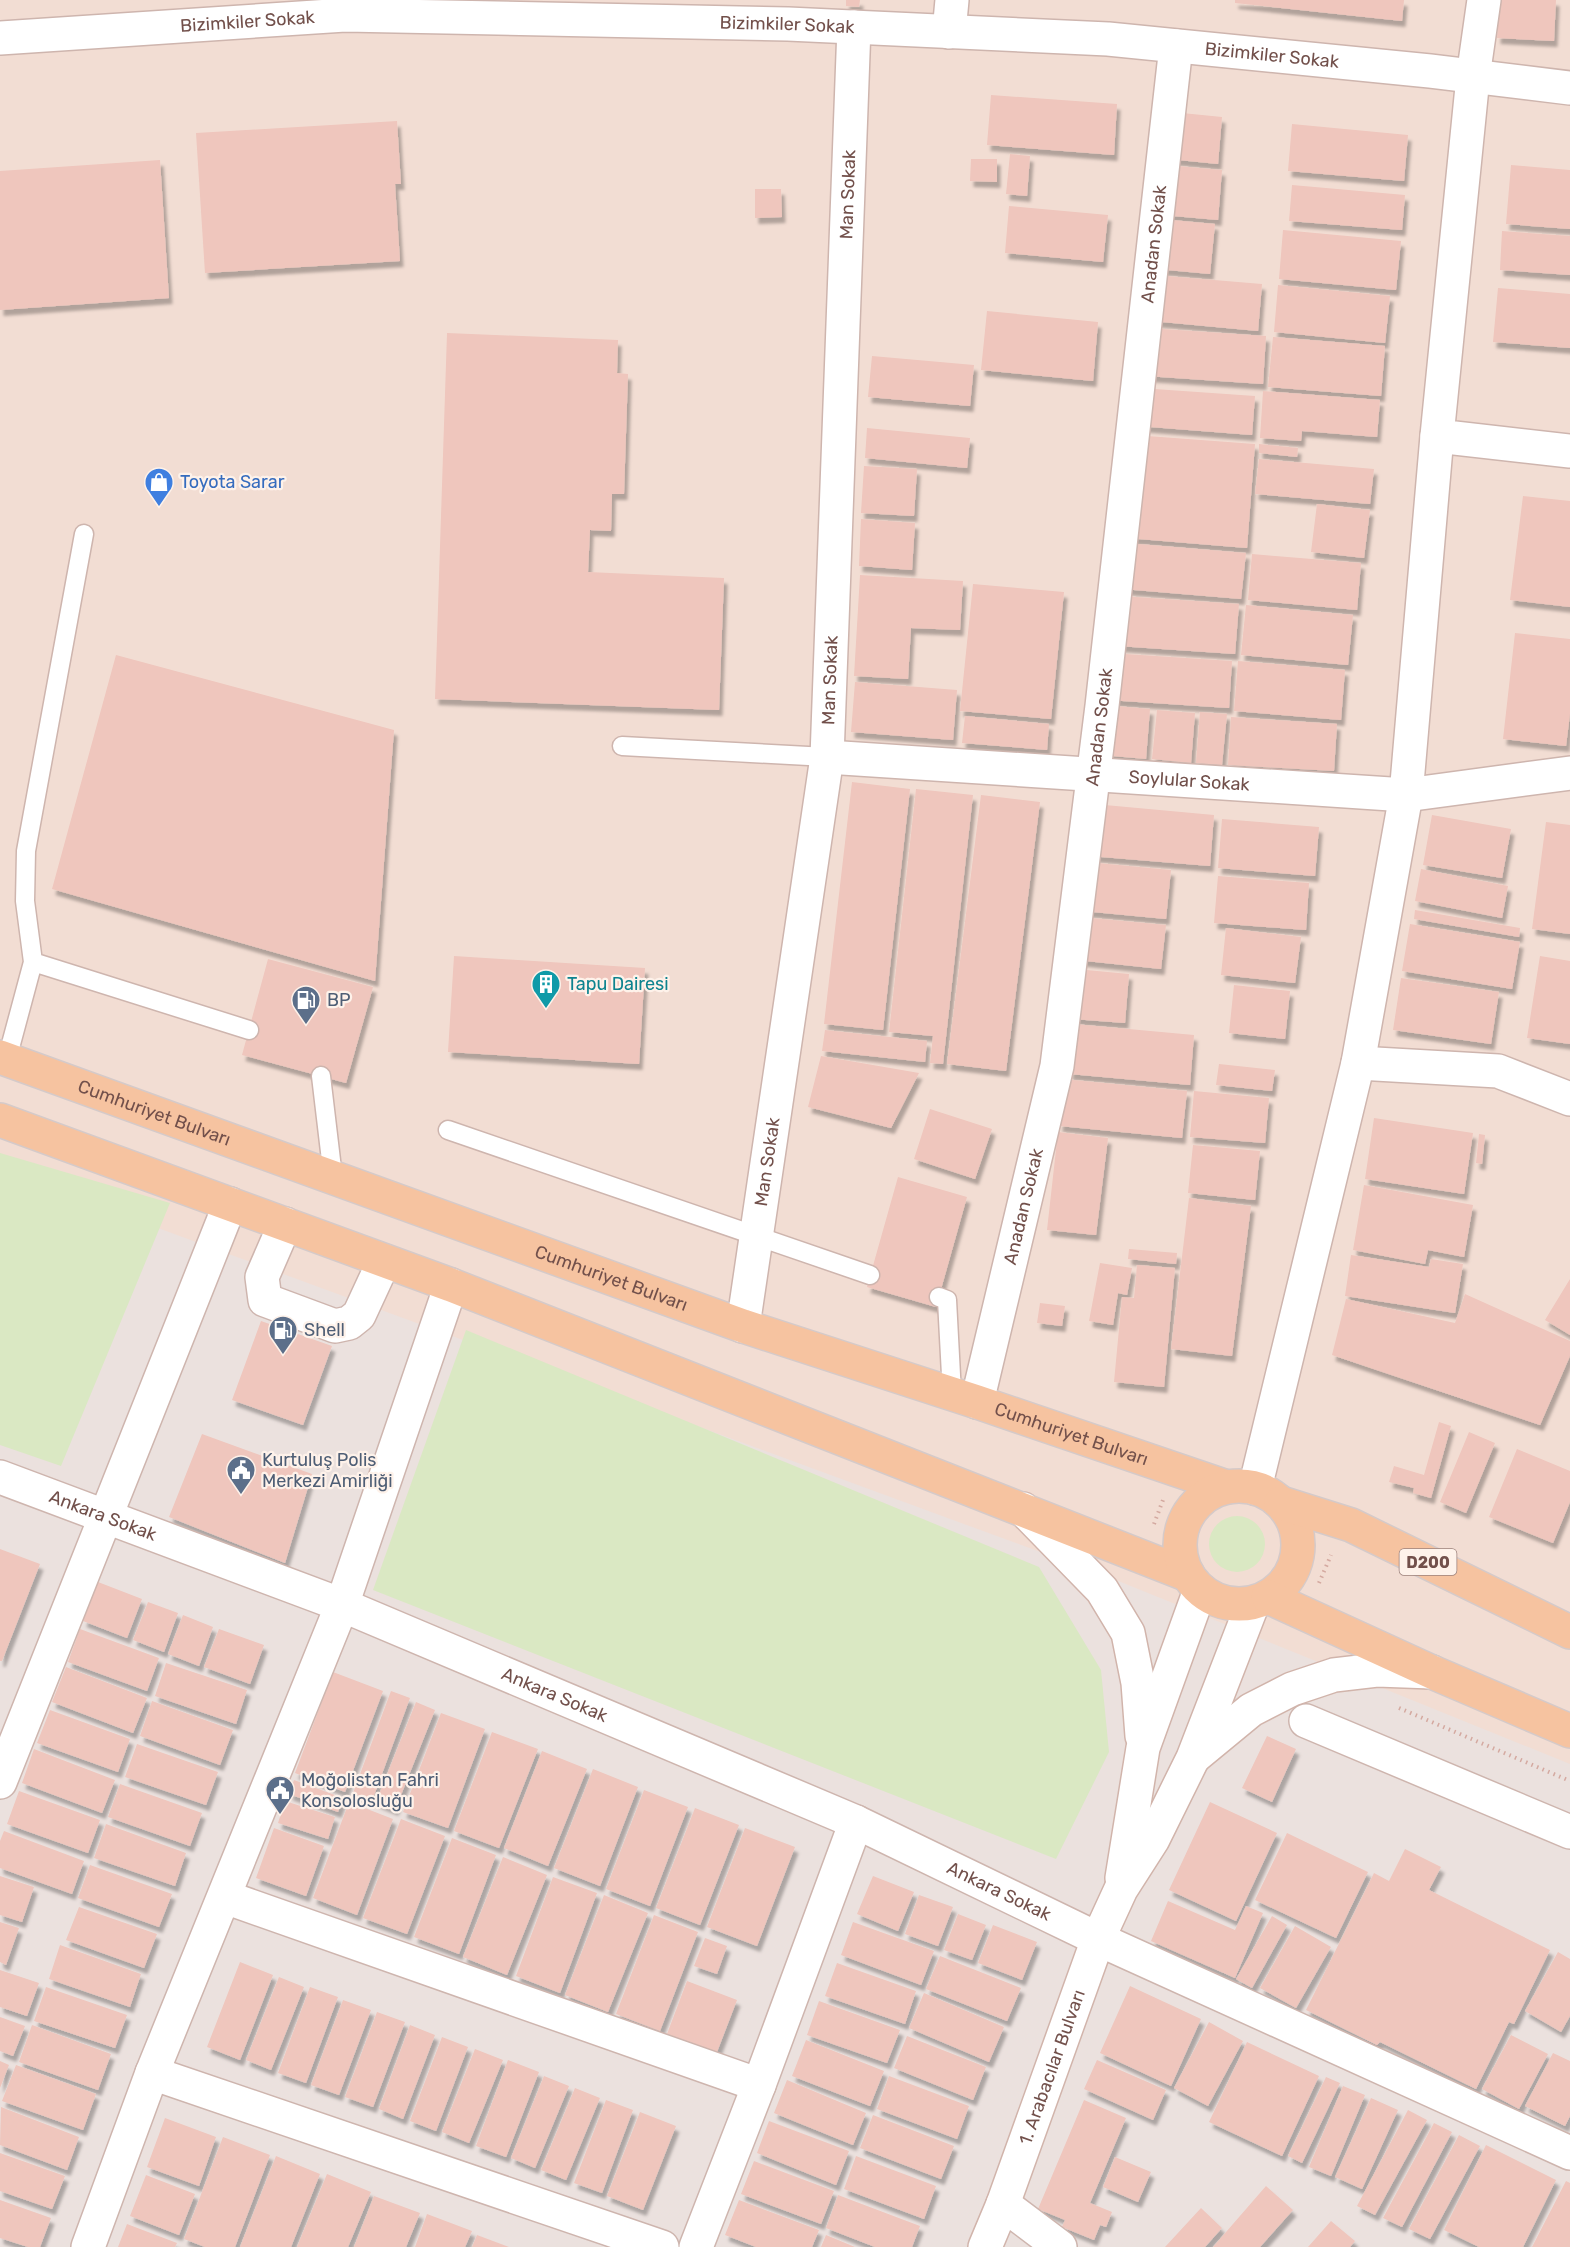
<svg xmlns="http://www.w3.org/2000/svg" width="1570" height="2247" font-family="Rubik,sans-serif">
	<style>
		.residential { fill: #f2ddd3 }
		.industrial { fill: #ebe1de }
		.green { fill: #dae8c3 }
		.building { fill: #efc6bd; filter: url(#shadow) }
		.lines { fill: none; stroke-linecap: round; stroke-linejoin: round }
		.service-casing { stroke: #ceb5ae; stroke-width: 21 }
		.minor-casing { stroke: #ceb5ae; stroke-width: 36 }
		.secondary-casing { stroke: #d1b4ab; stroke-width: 36 }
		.primary-casing { stroke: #d5cac9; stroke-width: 36 }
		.path { stroke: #d4a9a0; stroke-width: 4; stroke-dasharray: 1.5 4.5; stroke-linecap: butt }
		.service { stroke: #fff; stroke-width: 18 }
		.minor { stroke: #fff; stroke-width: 33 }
		.secondary { stroke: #fff; stroke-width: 33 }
		.primary { stroke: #f6c3a0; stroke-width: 33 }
		.labels { text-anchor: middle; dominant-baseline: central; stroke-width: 4.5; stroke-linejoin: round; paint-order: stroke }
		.shield { fill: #fef2ea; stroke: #9c817b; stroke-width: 1.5 }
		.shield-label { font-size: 16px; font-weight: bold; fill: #72504b }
		.street-label { font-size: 18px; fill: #72504b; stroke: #fef2ea }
		.shop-label { font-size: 18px; fill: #366cbe; stroke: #fef2ea; text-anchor: start }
		.culture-label { font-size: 18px; fill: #0d838f; stroke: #fef2ea; text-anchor: start }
		.service-label { font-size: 18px; fill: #4e5e75; stroke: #fef2ea; text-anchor: start }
	</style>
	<defs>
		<filter id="shadow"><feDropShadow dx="3.5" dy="6" stdDeviation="1.5" flood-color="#0004"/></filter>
	</defs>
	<rect width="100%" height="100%" fill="#fbede4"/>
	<!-- residential -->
	<path class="residential" d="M0 0H1570V2247H0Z"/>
	<!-- industrial -->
	<path class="industrial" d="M0 1170 1111 1578 1570 1764V2247H0Z"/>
	<!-- green -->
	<path class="green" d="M0 1153 170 1203 61 1466 0 1445Z
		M466 1330 1039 1567 1101 1670 1109 1752 1056 1859 373 1590Z
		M1209 1544a28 28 0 1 1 56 0a28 28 0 1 1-56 0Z"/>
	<!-- building -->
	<path class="building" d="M846 0H860L859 7 846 6Z
		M1235 0H1404L1402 21 1235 3Z
		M1500 0H1556L1554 41 1497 38Z
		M991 95 1117 104 1114 155 987 145Z
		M1172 112 1222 117 1218 164 1168 159Z
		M397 121 401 184H395L400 261 205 273 196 133Z
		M1292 124 1408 135 1404 181 1288 171Z
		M1010 154 1030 156 1027 196 1006 194Z
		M971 159H997V182L970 181Z
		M160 160 169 298 0 310V171Z
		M1166 165 1222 170 1218 220 1161 215Z
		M1511 165 1570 170V229L1506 224Z
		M1292 185 1405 195 1402 230 1289 221Z
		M755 189H781L782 217 755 218Z
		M1009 206 1108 215 1103 262 1005 253Z
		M1161 219 1215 224 1210 274 1156 269Z
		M1283 230 1401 241 1396 290 1279 279Z
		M1502 231 1570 236V275L1500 270Z
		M1154 275 1262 284 1258 331 1151 321Z
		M1278 285 1390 296 1385 343 1274 332Z
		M1498 288 1570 294V348L1493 342Z
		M987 311 1098 322 1093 381 981 370Z
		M1148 328 1266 336 1263 384 1145 376Z
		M447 333 618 340 617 373 628 374 624 494H612L611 531 590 530 588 572 724 578 719 710 435 699Z
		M1273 337 1385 346 1381 396 1268 387Z
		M872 356 974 365 970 406 868 397Z
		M1140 388 1255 396 1252 435 1137 426Z
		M1263 391 1380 400 1377 437 1302 431 1301 441 1260 438Z
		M867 428 970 438 967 468 865 458Z
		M1134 435 1255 444 1247 548 1126 538Z
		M1259 444 1298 448 1297 457 1259 453Z
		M1259 459 1374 469 1370 504 1255 494Z
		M864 466 917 469 914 516 861 513Z
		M1523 496 1570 501V607L1510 600Z
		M1317 504 1370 510 1364 558 1311 552Z
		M861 519 915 523 912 570 859 566Z
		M1126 543 1246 553 1241 599 1122 589Z
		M1252 554 1361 563 1357 610 1248 600Z
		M860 575 963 581 960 630 911 628 908 679 854 676Z
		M973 584 1064 592 1051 719 960 711Z
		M1121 596 1239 604 1235 654 1117 646Z
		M1246 605 1353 615 1348 665 1241 655Z
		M1515 633 1570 639V714L1566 746 1503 739Z
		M1110 653 1232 661 1229 708 1107 700Z
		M116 655 394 730 375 981 52 889Z
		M1238 661 1345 670 1341 720 1234 711Z
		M855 682 957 690 953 740 851 732Z
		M1104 705 1150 709 1146 759 1101 755Z
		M1157 710 1195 713 1191 763 1152 759Z
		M1200 712 1227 714 1222 765 1196 763Z
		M965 716 1049 724 1047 750 962 743Z
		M1231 717 1337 724 1334 771 1228 765Z
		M852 782 910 789 883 1030 824 1024Z
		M916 789 973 795 943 1064 930 1063 933 1036 889 1032Z
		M981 795 1040 802 1006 1071 947 1064Z
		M1094 804 1214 815 1210 866 1089 856Z
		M1432 815 1511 829 1502 878 1423 865Z
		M1222 819 1319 827 1315 876 1218 868Z
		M1546 822 1570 825V934L1532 929Z
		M1087 862 1171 870 1166 919 1082 911Z
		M1421 869 1508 886 1502 918 1415 901Z
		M1218 876 1309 883 1306 930 1214 923Z
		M1415 910 1520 928 1519 937 1414 919Z
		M1081 917 1166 925 1161 969 1076 960Z
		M1410 924 1520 942 1512 989 1402 971Z
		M1226 928 1301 937 1295 983 1221 975Z
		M454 956 645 968 639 1064 448 1052Z
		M1540 956 1570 961V1044L1527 1038Z
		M268 959 373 987 346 1083 242 1055Z
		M1076 969 1129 974 1125 1023 1072 1019Z
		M1401 978 1499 992 1491 1044 1393 1030Z
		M1234 985 1290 991 1285 1039 1229 1033Z
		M1074 1024 1194 1035 1190 1085 1069 1074Z
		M825 1030 927 1041 925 1062 822 1051Z
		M821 1056 919 1073 891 1128 808 1107Z
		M1219 1064 1275 1070 1272 1091 1216 1085Z
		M1063 1079 1187 1091 1182 1138 1059 1126Z
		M1194 1091 1269 1098 1265 1143 1190 1137Z
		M930 1109 992 1129 975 1179 914 1159Z
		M1374 1118 1473 1133 1464 1194 1365 1179Z
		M1058 1132 1108 1138 1096 1235 1047 1230Z
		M1479 1134 1485 1135 1482 1164 1476 1163Z
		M1193 1145 1260 1151 1255 1200 1188 1193Z
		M898 1177 967 1197 936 1307 867 1287Z
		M1364 1185 1473 1205 1464 1257 1428 1250 1425 1264 1353 1250Z
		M1189 1198 1251 1206 1232 1356 1171 1349Z
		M1129 1249 1177 1253 1176 1264 1128 1259Z
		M1351 1255 1429 1267 1431 1259 1463 1264 1455 1313 1345 1296Z
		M1100 1263 1132 1268 1127 1295 1118 1293 1113 1325 1089 1321Z
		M1137 1265 1175 1268 1164 1387 1114 1382 1122 1297 1134 1298Z
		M1570 1279V1335L1545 1320Z
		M1465 1294 1570 1341V1356L1540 1425 1332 1355 1346 1299 1455 1323Z
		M1040 1303 1065 1306 1062 1326 1037 1323Z
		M261 1321 332 1346 303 1425 232 1400Z
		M1439 1422 1451 1426 1431 1498 1413 1493 1414 1488 1389 1482 1394 1466 1424 1475Z
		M1469 1432 1495 1443 1466 1513 1440 1502Z
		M202 1434 312 1474 285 1563 169 1517Z
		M1517 1449 1570 1471V1502L1553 1543 1489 1517Z
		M0 1549 40 1564 2 1661H0Z
		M98 1582 142 1599 127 1638 83 1621Z
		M148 1602 178 1613 164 1652 133 1640Z
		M183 1615 213 1627 199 1666 168 1654Z
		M80 1629 159 1658 147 1691 68 1662Z
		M219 1629 264 1645 250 1684 204 1667Z
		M166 1663 247 1690 236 1724 155 1696Z
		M66 1667 147 1698 133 1733 52 1702Z
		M333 1672 383 1691 345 1792 295 1773Z
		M391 1691 410 1698 372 1801 353 1793Z
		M152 1701 233 1730 220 1765 140 1736Z
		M416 1702 435 1710 395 1810 376 1802Z
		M50 1710 130 1739 118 1772 37 1743Z
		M441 1713 485 1729 448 1828 403 1812Z
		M492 1732 538 1749 499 1848 454 1831Z
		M1267 1736 1296 1749 1272 1802 1242 1788Z
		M137 1744 218 1772 206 1805 125 1777Z
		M34 1749 115 1780 102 1813 22 1783Z
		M542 1751 587 1769 548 1866 504 1848Z
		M593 1769 638 1787 600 1886 554 1868Z
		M294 1780 343 1798 338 1812 289 1794Z
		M120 1784 202 1813 190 1846 108 1817Z
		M644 1790 688 1807 650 1906 606 1889Z
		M19 1791 100 1820 88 1853 7 1824Z
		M285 1801 335 1817 328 1839 278 1823Z
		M349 1802 393 1819 357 1915 313 1898Z
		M1210 1802 1277 1833 1236 1921 1169 1890Z
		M695 1808 739 1825 700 1925 656 1908Z
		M401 1819 445 1836 407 1934 363 1918Z
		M106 1824 186 1853 175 1886 94 1858Z
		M274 1828 324 1846 306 1896 256 1878Z
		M745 1828 795 1847 757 1946 707 1927Z
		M4 1831 84 1861 72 1894 0 1868V1841Z
		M1287 1833 1368 1872 1336 1938 1255 1900Z
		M452 1838 496 1855 459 1954 414 1937Z
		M1405 1849 1441 1867 1429 1890 1550 1950 1514 2024 1509 2022 1476 2089 1380 2042 1377 2045 1306 2010 1374 1873 1389 1881Z
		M503 1857 547 1875 507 1975 463 1957Z
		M90 1865 172 1894 159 1927 78 1898Z
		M0 1876 34 1887 22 1922 0 1915Z
		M873 1876 914 1892 898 1931 857 1914Z
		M553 1877 597 1893 560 1993 516 1976Z
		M604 1895 648 1913 608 2012 565 1995Z
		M919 1895 953 1907 938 1946 905 1934Z
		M1168 1901 1235 1930 1246 1906 1263 1913 1235 1978 1151 1941Z
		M79 1907 157 1934 144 1968 66 1940Z
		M958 1914 986 1925 972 1960 944 1950Z
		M654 1915 698 1932 660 2031 616 2014Z
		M1272 1916 1287 1925 1252 1988 1236 1979Z
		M0 1922 19 1928 6 1965 0 1962Z
		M853 1922 934 1951 921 1985 841 1955Z
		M993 1925 1037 1942 1022 1980 978 1963Z
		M1295 1926 1331 1947 1296 2008 1260 1988Z
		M705 1938 727 1946 717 1974 694 1966Z
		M60 1945 141 1974 130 2007 49 1979Z
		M1558 1952 1570 1959V2016L1561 2032 1525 2011Z
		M940 1956 1021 1988 1007 2021 926 1989Z
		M240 1962 273 1975 240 2060 207 2047Z
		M837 1963 916 1991 905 2024 825 1996Z
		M0 1970 39 1983 27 2016 0 2007Z
		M279 1977 304 1987 271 2070 246 2060Z
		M687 1981 737 2000 717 2052 667 2034Z
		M1130 1986 1201 2019 1171 2086 1100 2053Z
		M46 1987 127 2015 115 2048 34 2021Z
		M310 1987 338 1997 306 2083 278 2073Z
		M924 1993 1004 2027 989 2062 909 2028Z
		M343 2000 371 2010 339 2095 311 2085Z
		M819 2001 900 2030 887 2063 807 2035Z
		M377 2012 405 2022 373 2107 345 2097Z
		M0 2017 25 2026 13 2056 0 2051Z
		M1209 2022 1243 2041 1208 2106 1174 2088Z
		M32 2025 111 2054 98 2090 19 2062Z
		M410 2025 435 2035 403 2119 379 2109Z
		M1511 2035 1548 2054 1519 2109 1482 2089Z
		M907 2036 986 2067 973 2100 894 2068Z
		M442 2037 468 2047 436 2131 410 2121Z
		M806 2040 884 2071 870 2106 792 2076Z
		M1247 2042 1319 2076 1282 2156 1209 2122Z
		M475 2049 503 2060 469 2143 442 2132Z
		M1553 2053 1570 2061V2116L1565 2126 1525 2106Z
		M508 2060 539 2072 506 2157 476 2146Z
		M1097 2060 1166 2090 1153 2120 1084 2089Z
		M0 2061 9 2065 0 2088Z
		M16 2065 96 2094 83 2130 2 2101Z
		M544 2076 569 2086 535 2168 511 2158Z
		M889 2076 969 2106 957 2139 877 2109Z
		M1326 2077 1340 2083 1302 2163 1288 2156Z
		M787 2080 866 2113 853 2145 774 2113Z
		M1343 2086 1365 2095 1331 2176 1309 2167Z
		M575 2088 600 2098 566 2180 541 2170Z
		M1371 2098 1398 2110 1362 2189 1335 2177Z
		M606 2100 633 2110 602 2193 574 2183Z
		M1084 2100 1126 2118 1090 2203 1112 2212 1106 2227 1100 2225 1094 2240 1062 2227 1065 2220 1038 2209Z
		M1 2107 79 2137 67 2170 0 2145Z
		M1408 2110 1427 2120 1375 2215 1357 2206Z
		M640 2112 676 2126 643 2210 607 2196Z
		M873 2115 954 2146 941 2179 860 2148Z
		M165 2118 216 2137 199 2186 147 2167Z
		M769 2121 849 2151 836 2185 757 2153Z
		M1434 2123 1452 2132 1402 2227 1383 2218Z
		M1459 2135 1480 2146 1430 2239 1409 2229Z
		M223 2137 270 2155 235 2247H205L184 2239Z
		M1486 2145 1556 2180 1523 2247H1479L1444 2230Z
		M0 2153 65 2176 52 2209 0 2191Z
		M276 2156 320 2174 291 2247H240Z
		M856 2156 936 2186 924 2219 844 2189Z
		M1115 2157 1151 2172 1138 2202 1103 2187Z
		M754 2161 834 2191 821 2224 741 2194Z
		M327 2174 371 2192 348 2247H297Z
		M146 2175 195 2194 179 2235 130 2216Z
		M1566 2181 1570 2183V2247H1532Z
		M1266 2186 1293 2210 1260 2247H1213Z
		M838 2195 920 2226 912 2247H875L826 2228Z
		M374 2196 420 2213 406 2247H354Z
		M0 2200 51 2218 40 2247H28L0 2238Z
		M739 2200 819 2230 812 2247H756L725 2235Z
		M1201 2208 1222 2228 1205 2247H1165Z
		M427 2214 472 2231 465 2247H415Z
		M1331 2221 1355 2241 1350 2247H1308Z
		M127 2224 177 2243 175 2247H118Z
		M477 2235 509 2247H472Z
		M826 2235 855 2247H821Z"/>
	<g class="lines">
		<!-- service casing -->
		<g class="service-casing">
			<path id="service" d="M622 746 827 757
				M33 962 25 901 26 851 84 534
				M7 1059 33 962 249 1030
				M321 1076 333 1177
				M448 1130 870 1275
				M939 1297 947 1300 952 1394"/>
		</g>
		<!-- minor casing -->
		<g class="minor-casing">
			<g id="minor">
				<path d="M1484 0 1473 77 1437 436 1570 451"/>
				<path d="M949 32 952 0"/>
				<path id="s1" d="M0 38 345 15 788 24 1108 39 1430 71 1570 88"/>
				<path id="s2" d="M827 757 1406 795 1570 773"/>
				<path d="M1358 1063 1498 1071 1570 1099"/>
				<path d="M285 1224 262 1277 265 1300 335 1326 349 1323 359 1315 384 1261"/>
				<path id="s3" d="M743 1326 827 757 854 27"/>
				<path id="s4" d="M977 1402 1057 1066 1102 706 1176 46"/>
				<path id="s5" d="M0 1477 342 1605 856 1822 1098 1939 1570 2153"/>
				<path d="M1255 1488 1358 1063 1406 795 1437 436"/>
				<path d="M1306 1721 1570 1832"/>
				<path d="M0 1782 230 1204"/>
				<path d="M225 1897 759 2085"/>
				<path d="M152 2073 662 2247"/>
				<path d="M1003 2204 1060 2247"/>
				<path d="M88 2247 152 2073 342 1605 451 1285"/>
				<path d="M696 2247 759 2085 856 1822"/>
			</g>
		</g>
		<!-- secondary casing -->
		<g class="secondary-casing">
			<g id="secondary">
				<path d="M1023 1509 1102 1590 1128 1633 1138 1683 1142 1736"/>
				<path d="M1194 1757 1251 1710 1292 1689 1334 1675 1377 1670 1432 1672"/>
				<path d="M1122 1878 1143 1748 1200 1590"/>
				<path id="s6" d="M985 2247 1003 2204 1098 1939 1121 1889 1153 1839 1193 1758 1253 1603"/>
			</g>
		</g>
		<!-- primary casing -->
		<g class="primary-casing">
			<g id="primary">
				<path id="s7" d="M0 1057 743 1326 977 1402 1227 1487"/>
				<path d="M0 1120 451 1285 1188 1575"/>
				<circle cx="1239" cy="1545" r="59"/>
				<path d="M1281 1503 1351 1525 1570 1632"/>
				<path d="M1268 1597 1432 1672 1570 1731"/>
			</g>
		</g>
		<!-- path -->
		<path class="path" d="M1154 1524 1163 1500
			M1319 1583 1331 1555
			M1399 1708 1570 1781"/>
		<!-- service -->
		<use href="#service" class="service"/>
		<!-- minor -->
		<use href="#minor" class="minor"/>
		<!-- secondary -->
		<use href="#secondary" class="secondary"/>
		<!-- primary -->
		<use href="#primary" class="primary"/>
	</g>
	<!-- icons -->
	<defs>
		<g id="shop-pin" transform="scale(1.5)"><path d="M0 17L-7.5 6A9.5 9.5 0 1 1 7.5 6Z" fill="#3f7fe0" stroke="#fef2ea"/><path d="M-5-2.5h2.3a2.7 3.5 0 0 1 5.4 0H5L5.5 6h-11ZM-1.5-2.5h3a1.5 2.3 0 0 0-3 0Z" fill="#fff"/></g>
		<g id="building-pin" transform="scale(1.5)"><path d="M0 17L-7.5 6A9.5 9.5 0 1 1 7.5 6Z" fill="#0f9aa8" stroke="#fef2ea"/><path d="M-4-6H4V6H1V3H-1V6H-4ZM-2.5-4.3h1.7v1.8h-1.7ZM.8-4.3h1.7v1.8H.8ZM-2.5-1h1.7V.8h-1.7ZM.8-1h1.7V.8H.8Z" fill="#fff"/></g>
		<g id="fuel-pin" transform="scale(1.5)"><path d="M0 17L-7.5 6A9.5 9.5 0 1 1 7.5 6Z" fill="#5c6f8a" stroke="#fef2ea"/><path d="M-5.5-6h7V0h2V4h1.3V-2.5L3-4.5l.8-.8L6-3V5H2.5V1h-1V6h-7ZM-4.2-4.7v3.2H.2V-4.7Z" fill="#fff"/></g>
		<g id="civic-pin" transform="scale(1.5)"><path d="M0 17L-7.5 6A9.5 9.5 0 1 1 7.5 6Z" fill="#5c6f8a" stroke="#fef2ea"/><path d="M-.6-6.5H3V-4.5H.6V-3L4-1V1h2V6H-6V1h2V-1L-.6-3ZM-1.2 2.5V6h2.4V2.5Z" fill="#fff"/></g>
	</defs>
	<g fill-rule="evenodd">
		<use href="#shop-pin" x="159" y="482"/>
		<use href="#building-pin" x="546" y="984"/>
		<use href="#fuel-pin" x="306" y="1000"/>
		<use href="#fuel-pin" x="283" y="1330"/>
		<use href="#civic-pin" x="241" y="1470"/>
		<use href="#civic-pin" x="280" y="1790"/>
	</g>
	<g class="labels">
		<!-- shield labels -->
		<rect class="shield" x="1399.5" y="1549" width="57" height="26" rx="4.5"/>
		<g class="shield-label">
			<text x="1428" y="1562">D200</text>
		</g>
		<!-- street labels -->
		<g class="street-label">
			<text stroke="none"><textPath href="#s1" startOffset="248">Bizimkiler Sokak</textPath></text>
			<text stroke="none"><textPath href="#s1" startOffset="788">Bizimkiler Sokak</textPath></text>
			<text stroke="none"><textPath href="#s1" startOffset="1274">Bizimkiler Sokak</textPath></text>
			<text stroke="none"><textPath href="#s3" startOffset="1138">Man Sokak</textPath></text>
			<text stroke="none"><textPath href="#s4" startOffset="1173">Anadan Sokak</textPath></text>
			<text stroke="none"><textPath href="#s3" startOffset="652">Man Sokak</textPath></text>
			<text stroke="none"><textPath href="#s4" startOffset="687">Anadan Sokak</textPath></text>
			<text stroke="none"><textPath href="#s2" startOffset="363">Soylular Sokak</textPath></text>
			<text stroke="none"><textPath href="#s7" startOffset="164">Cumhuriyet Bulvarı</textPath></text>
			<text stroke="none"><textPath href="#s3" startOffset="166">Man Sokak</textPath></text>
			<text stroke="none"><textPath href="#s4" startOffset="201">Anadan Sokak</textPath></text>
			<text stroke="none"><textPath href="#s7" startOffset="650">Cumhuriyet Bulvarı</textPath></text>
			<text stroke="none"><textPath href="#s7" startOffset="1136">Cumhuriyet Bulvarı</textPath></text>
			<text stroke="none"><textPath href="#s5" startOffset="110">Ankara Sokak</textPath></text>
			<text stroke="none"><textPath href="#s5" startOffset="596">Ankara Sokak</textPath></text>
			<text stroke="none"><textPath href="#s5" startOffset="1082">Ankara Sokak</textPath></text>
			<text stroke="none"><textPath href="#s6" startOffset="192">1. Arabacılar Bulvarı</textPath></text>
		</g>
		<!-- shop labels -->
		<g class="shop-label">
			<text x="180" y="482">Toyota Sarar</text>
		</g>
		<!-- culture labels -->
		<g class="culture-label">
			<text x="567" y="984">Tapu Dairesi</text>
		</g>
		<!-- service labels -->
		<g class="service-label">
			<text x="327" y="1000">BP</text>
			<text x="304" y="1330">Shell</text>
			<text x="262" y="1460">Kurtuluş Polis<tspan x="262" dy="21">Merkezi Amirliği</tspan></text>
			<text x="301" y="1780">Moğolistan Fahri<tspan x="301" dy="21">Konsolosluğu</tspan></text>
		</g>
	</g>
</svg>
